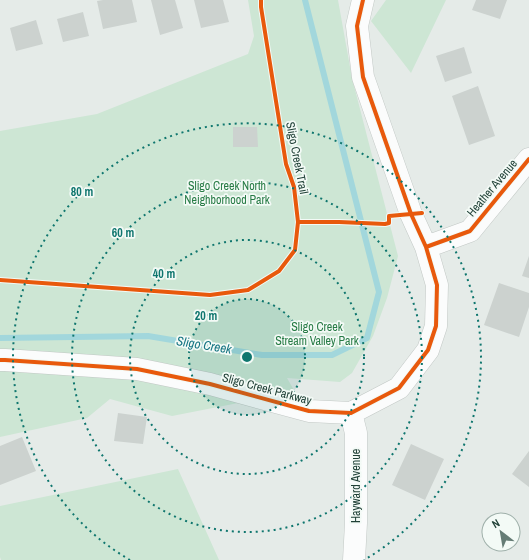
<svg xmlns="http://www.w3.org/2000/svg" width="529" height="560" font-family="'Archivo Narrow',sans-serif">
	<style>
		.green { fill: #cde6d4 }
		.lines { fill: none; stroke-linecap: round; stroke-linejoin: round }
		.stream { stroke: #a2d7dc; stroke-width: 6 }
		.building { fill: #ccd2cf }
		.minor-casing { stroke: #c2c8c5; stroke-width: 23 }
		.minor { stroke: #fbfcfc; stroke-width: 22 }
		.cycleway-casing { stroke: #f3faf6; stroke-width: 6 }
		.cycleway { stroke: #e8590c; stroke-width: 4 }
		.ring { fill: none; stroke: #0f766e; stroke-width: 2; stroke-dasharray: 2 4 }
		.labels { text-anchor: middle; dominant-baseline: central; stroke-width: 3.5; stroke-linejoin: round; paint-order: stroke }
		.street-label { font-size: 12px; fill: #204137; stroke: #f3faf6 }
		.park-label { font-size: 12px; fill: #277b45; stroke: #f3faf6 }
		.water-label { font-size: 13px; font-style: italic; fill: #157482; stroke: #f3faf6 }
		.centre { fill: #0f766e; stroke: #f3faf6; stroke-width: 2 }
		.ring-label { font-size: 12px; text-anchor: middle; font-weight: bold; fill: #0f766e; stroke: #f3faf6; stroke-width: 3.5; stroke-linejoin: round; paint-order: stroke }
	</style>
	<rect width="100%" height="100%" fill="#e5ebe8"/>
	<!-- green -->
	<path class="green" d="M248 0H338L352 78 398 256 387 298 373 336 352 373 340 382 287 378 295 392 172 416 110 399 87 418 0 437V131L97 114 248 54 254 36Z
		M386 0H446L411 73 371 21Z
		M178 469 219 560H1L0 557V506Z"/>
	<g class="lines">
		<!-- stream -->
		<path class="stream" d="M0 338 148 336 262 355H332L367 338 379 292 305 0"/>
	</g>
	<!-- building -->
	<path class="building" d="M103 0H132L137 22 103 29 97 1Z
		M151 0H175L183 28 160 35Z
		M194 0H223L229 22 201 28Z
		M476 0H507L500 19 472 10Z
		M83 12 89 36 63 42 57 19Z
		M36 20 43 44 16 51 10 28Z
		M464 47 472 73 445 82 436 56Z
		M478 86 495 136 469 145 452 96Z
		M233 127H257L258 147H233Z
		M529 256V278L522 276Z
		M499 283 529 293V307L519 337 484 325Z
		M118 413 147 417 143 444 114 441Z
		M22 437 36 471 0 485V446Z
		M411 444 444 459 425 500 392 485Z
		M529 451V487L512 474Z"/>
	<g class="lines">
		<!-- minor casing -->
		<g class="minor-casing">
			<path id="minor" d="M426 247 470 231 529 159
				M0 360H5L137 369 210 384 309 411 351 413 399 388 428 350 436 326 437 285 426 247 411 214 363 77 357 26 363 0
				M351 413 356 433V523L354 560"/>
		</g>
		<!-- minor -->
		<use href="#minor" class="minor"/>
		<!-- cycleway casing -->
		<g class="cycleway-casing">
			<path id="cycleway" d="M298 222H339L385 224 389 223V216L422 213
				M426 247 470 231 529 159
				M0 280 210 295 248 290 279 271 295 250 298 222 294 187 286 164 261 7V0
				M0 360H5L137 369 210 384 309 411 351 413 399 388 428 350 436 326 437 285 426 247 411 214 363 77 357 26 363 0"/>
		</g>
		<!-- cycleway -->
		<use href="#cycleway" class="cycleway"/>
	</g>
	<!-- distance rings -->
	<circle cx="247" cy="357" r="58" fill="#0f766e" fill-opacity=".12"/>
	<g class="ring">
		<circle cx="247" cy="357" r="58"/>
		<circle cx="247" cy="357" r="117"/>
		<circle cx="247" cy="357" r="175"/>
		<path d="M130 560A234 234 0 1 1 364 560"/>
	</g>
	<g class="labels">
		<!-- street labels -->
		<g class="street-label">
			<text transform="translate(297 158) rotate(79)">Sligo Creek Trail</text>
			<text transform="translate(492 188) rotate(-50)">Heather Avenue</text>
			<text transform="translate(267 389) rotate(15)">Sligo Creek Parkway</text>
			<text transform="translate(356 486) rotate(-90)">Hayward Avenue</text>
		</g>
		<!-- park labels -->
		<g class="park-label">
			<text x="227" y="186">Sligo Creek North<tspan x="227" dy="14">Neighborhood Park</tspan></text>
			<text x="317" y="327">Sligo Creek<tspan x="317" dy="14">Stream Valley Park</tspan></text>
		</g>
		<!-- water labels -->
		<g class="water-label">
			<text transform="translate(204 345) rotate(9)">Sligo Creek</text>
		</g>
	</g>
	<circle cx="247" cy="357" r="6" class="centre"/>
	<g class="ring-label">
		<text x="82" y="196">80 m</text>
		<text x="123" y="237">60 m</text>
		<text x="164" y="278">40 m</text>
		<text x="206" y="320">20 m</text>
	</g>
	<!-- north arrow -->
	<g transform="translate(501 532) rotate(329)"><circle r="19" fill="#f3faf6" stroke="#9fb0aa"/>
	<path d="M0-3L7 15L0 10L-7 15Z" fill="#657c75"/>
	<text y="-6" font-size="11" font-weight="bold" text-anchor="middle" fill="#204137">N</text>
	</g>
</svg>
